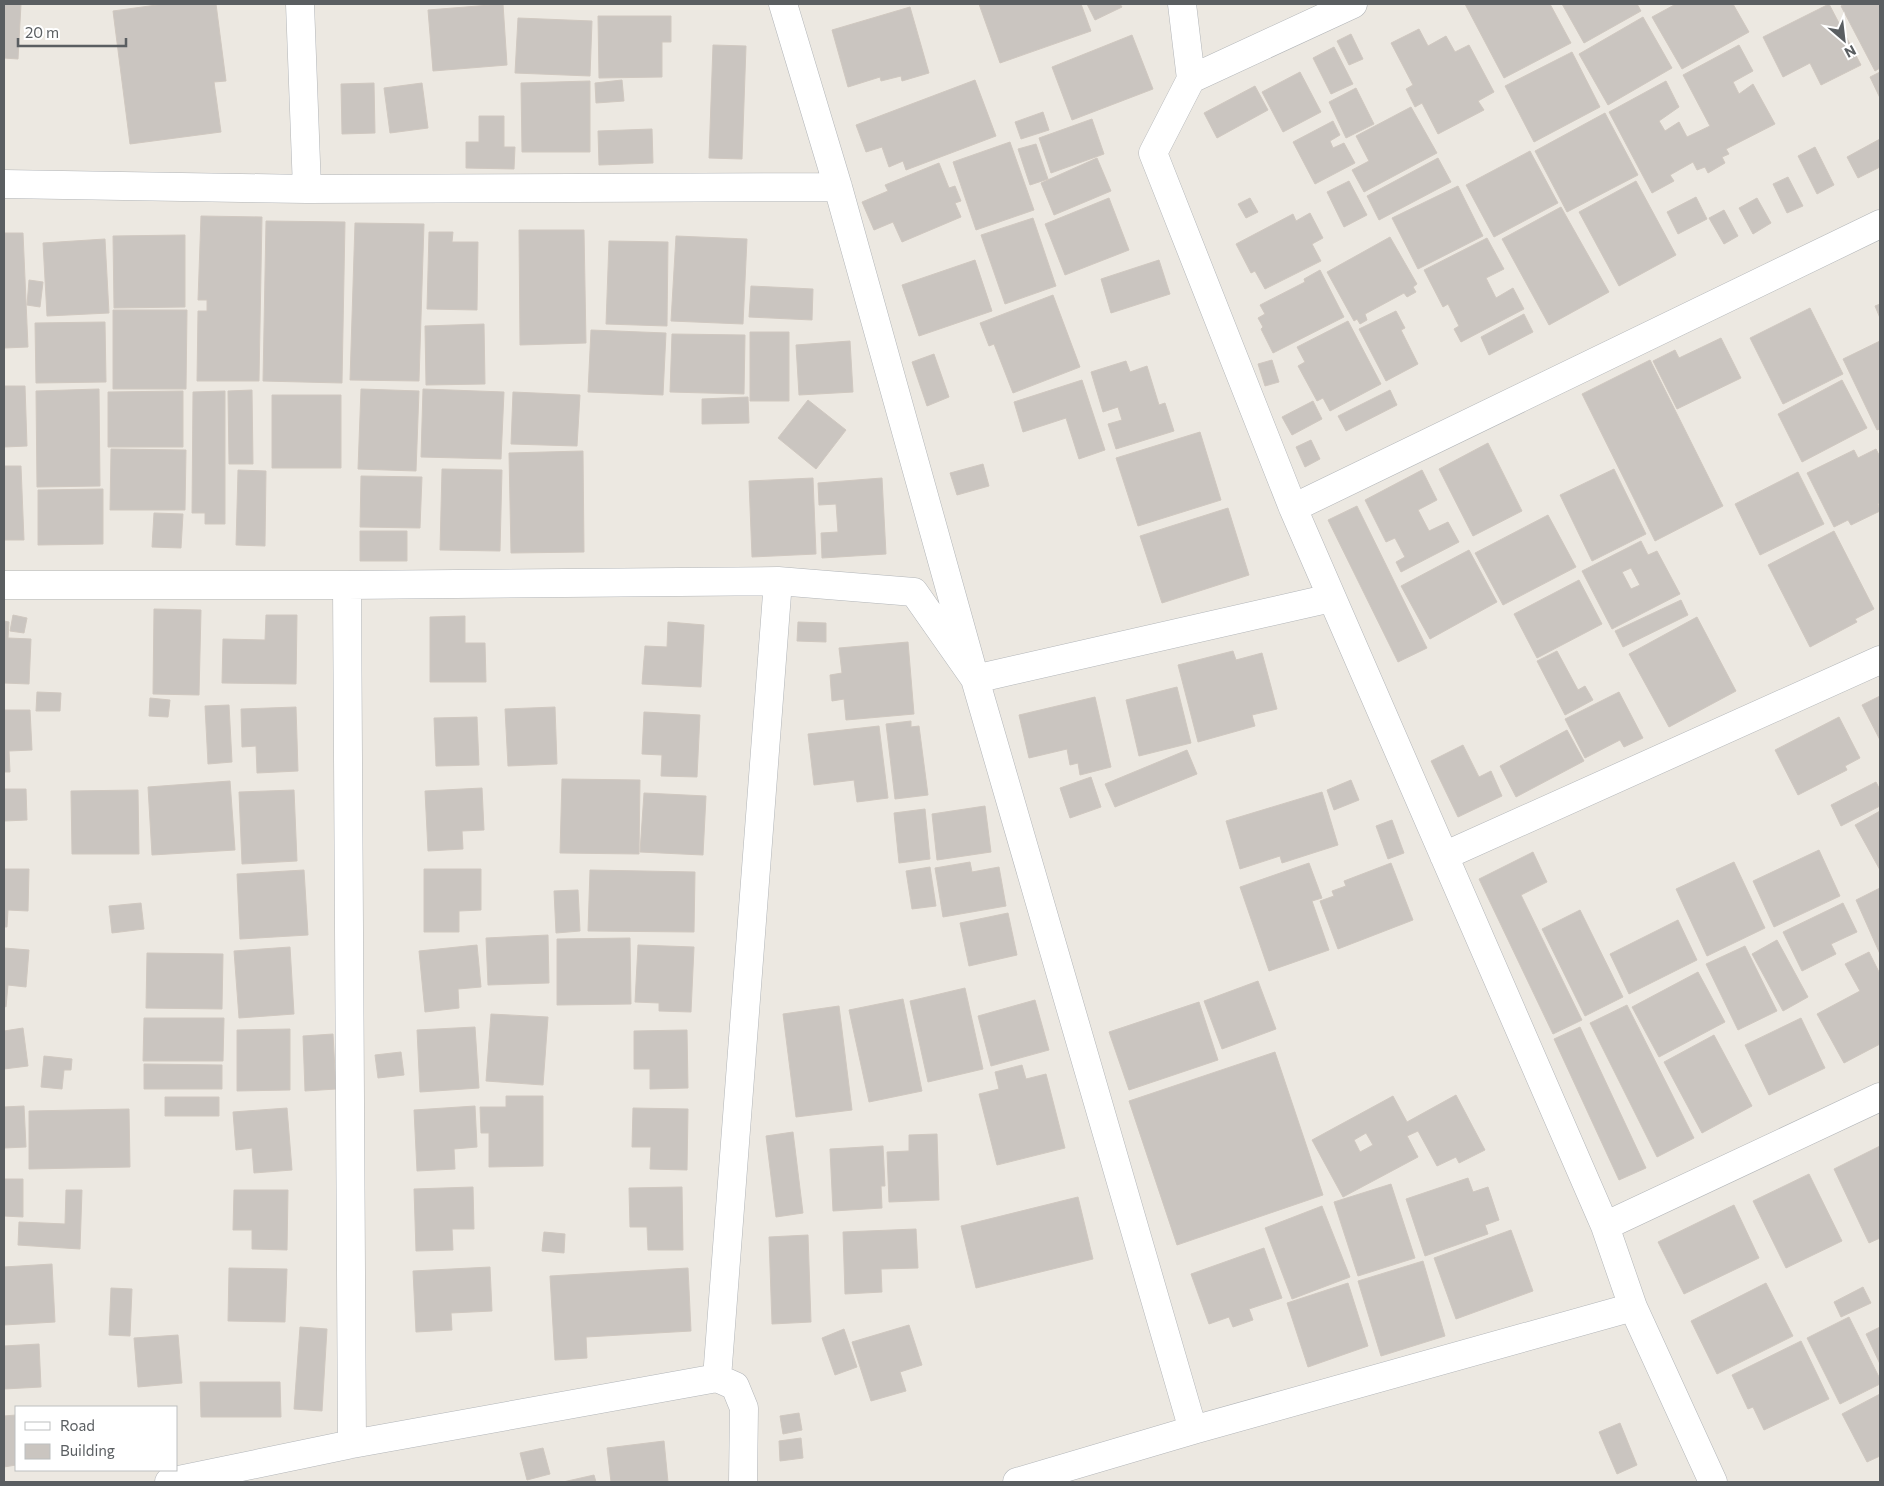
<svg xmlns="http://www.w3.org/2000/svg" width="1884" height="1486" font-family="Commissioner,sans-serif">
	<style>
		.building { fill: #cac5c0; stroke: #d0c8c0; fill-rule: evenodd }
		.lines { fill: none; stroke-linecap: round; stroke-linejoin: round }
		.minor-casing { stroke: #b2b5b8; stroke-width: 29 }
		.minor { stroke: #fff; stroke-width: 28 }
	</style>
	<rect width="100%" height="100%" fill="#ece8e1"/>
	<!-- building -->
	<path class="building" d="M4 4H21L18 59 4 58Z
		M164 4H216L226 81 214 82 221 132 130 144 113 11Z
		M503 4 507 65 433 71 428 10Z
		M979 4H1081L1091 31 1000 63Z
		M1087 4H1120L1122 7 1095 20Z
		M1465 4H1550L1571 43 1504 78Z
		M1562 4H1637L1641 11 1584 43Z
		M1676 4H1733L1749 32 1682 69 1652 17Z
		M1829 4 1861 65 1821 85 1810 63 1783 77 1763 37Z
		M1845 4H1880V68L1875 71 1841 6Z
		M910 7 929 73 902 81 901 76 881 81 880 77 848 87 832 30Z
		M598 16H671V42H662V77L599 78Z
		M1643 17 1672 68 1608 105 1579 54Z
		M518 18 592 21 590 76 515 73Z
		M1419 29 1428 46 1446 36 1455 52 1469 45 1494 92 1478 101 1484 110 1438 134 1422 103 1415 107 1406 89 1413 85 1391 43Z
		M1351 34 1363 59 1349 65 1337 41Z
		M1132 35 1153 89 1072 120 1052 67Z
		M713 45 746 46 742 159 709 158Z
		M1739 45 1753 71 1733 82 1739 94 1753 84 1775 124 1726 149 1729 154 1722 157 1725 163 1708 173 1705 167 1697 170 1693 162 1670 175 1674 181 1652 193 1609 112 1666 81 1679 107 1659 121 1665 131 1679 122 1687 137 1710 126 1683 75Z
		M1334 47 1353 84 1331 94 1313 58Z
		M1572 52 1600 107 1534 142 1505 86Z
		M1300 72 1321 112 1283 132 1262 92Z
		M1880 72V98L1870 77Z
		M622 80 624 101 596 103 595 83Z
		M975 80 996 136 906 170 903 161 889 167 882 147 866 152 856 125Z
		M590 81V152H522L521 83Z
		M374 83 375 133 342 134 341 84Z
		M422 83 428 128 390 133 384 88Z
		M1255 86 1268 110 1217 138 1204 113Z
		M1356 88 1374 124 1346 138 1329 102Z
		M1411 107 1437 153 1364 192 1352 170 1369 161 1356 136Z
		M1043 112 1049 130 1021 139 1015 122Z
		M1605 113 1638 175 1567 212 1535 151Z
		M479 116H504V147H515L514 169 466 168V142H479Z
		M1092 119 1104 154 1051 173 1039 138Z
		M1333 121 1340 135 1330 141 1333 148 1344 143 1355 163 1315 184 1293 142Z
		M652 129 653 163 599 165 598 131Z
		M1880 139V167L1858 178 1847 157Z
		M1010 142 1034 210 976 230 953 162Z
		M1036 144 1048 179 1030 185 1018 149Z
		M1815 147 1834 185 1817 194 1798 156Z
		M1530 151 1558 203 1494 237 1466 185Z
		M1097 158 1111 191 1054 215 1041 183Z
		M1438 158 1451 182 1379 220 1367 196Z
		M939 163 949 188 955 186 961 201 955 203 961 217 902 242 893 222 874 230 862 202 888 191 885 185Z
		M1788 177 1803 206 1787 213 1773 184Z
		M1349 181 1367 215 1344 227 1327 192Z
		M1636 181 1676 255 1619 286 1579 212Z
		M1458 186 1483 236 1418 269 1392 218Z
		M1696 197 1707 219 1678 234 1667 212Z
		M1109 198 1129 250 1065 275 1045 224Z
		M1250 198 1258 212 1246 218 1238 204Z
		M1757 198 1771 223 1753 234 1739 208Z
		M1561 207 1609 292 1549 325 1502 239Z
		M1724 210 1738 236 1724 244 1709 218Z
		M1310 213 1323 238 1312 244 1321 261 1265 289 1255 271 1251 273 1236 244 1293 214 1296 221Z
		M201 216 262 217 259 381H197L198 311H207V300H198Z
		M1033 218 1056 286 1005 304 981 235Z
		M266 221 345 222 342 383 263 381Z
		M355 223 424 224 419 381 350 380Z
		M519 230H584L586 343 520 345Z
		M429 232H453L452 242H478L477 310 427 309Z
		M4 233H23L28 347 4 348Z
		M185 235V307L114 308 113 236Z
		M676 236 747 239 743 324 671 321Z
		M1390 237 1417 284 1413 287 1416 292 1407 297 1404 293 1365 314 1367 320 1360 324 1357 319 1354 321 1327 272Z
		M1487 238 1504 269 1486 278 1496 298 1513 288 1524 309 1461 342 1454 329 1459 326 1448 304 1443 307 1424 270Z
		M105 239 109 313 47 316 43 243Z
		M609 241 668 242 667 326 606 324Z
		M975 260 992 311 919 336 902 285Z
		M1159 260 1170 294 1111 313 1101 279Z
		M1320 270 1344 317 1273 353 1261 329 1263 327 1258 318 1265 314 1260 305 1305 282 1304 279Z
		M29 280 43 282 40 307 27 305Z
		M751 286 813 289 812 320 749 317Z
		M1053 295 1080 367 1013 393 994 344 989 346 980 323Z
		M1880 304V318L1875 306Z
		M1810 308 1843 374 1783 404 1750 338Z
		M113 310H187L186 389H113Z
		M1396 311 1405 328 1401 330 1418 364 1386 381 1359 329Z
		M1524 314 1533 332 1489 355 1481 337Z
		M1348 321 1381 384 1330 411 1323 398 1317 401 1298 366 1305 362 1297 347Z
		M105 322 106 382 36 383 35 323Z
		M484 324 485 384 426 385 425 326Z
		M591 330 666 333 663 395 588 392Z
		M750 332H789V401H750Z
		M672 334 745 335 744 394 670 392Z
		M1721 338 1741 378 1677 409 1653 361 1675 350 1679 358Z
		M850 341 853 392 799 395 796 345Z
		M1880 341V429L1877 430 1843 359Z
		M934 354 949 397 927 406 912 362Z
		M1272 360 1279 382 1265 386 1258 364Z
		M1650 360 1723 506 1655 541 1582 394Z
		M1126 361 1130 372 1147 366 1159 405 1165 403 1174 431 1116 449 1108 424 1122 420 1118 407 1103 412 1091 372Z
		M1082 380 1105 450 1079 459 1066 418 1023 432 1014 402Z
		M1842 380 1867 428 1802 462 1778 414Z
		M4 386H25L27 446 4 447Z
		M99 389 100 486 37 487 36 391Z
		M361 389 419 391 416 471 358 469Z
		M423 389 504 392 501 459 421 457Z
		M252 390 253 464H229L228 391Z
		M1390 390 1397 405 1346 431 1338 416Z
		M183 391V447H108V392Z
		M225 391V524H205V513H192L193 392Z
		M513 392 580 395 577 446 511 444Z
		M272 395H341V468H272Z
		M748 397 749 423 702 424V399Z
		M808 400 846 430 816 469 778 438Z
		M1313 401 1322 419 1292 435 1282 417Z
		M1200 432 1221 500 1138 526 1116 458Z
		M1311 440 1320 459 1305 467 1296 447Z
		M1488 443 1522 511 1473 536 1439 469Z
		M111 449 186 450 185 510H110Z
		M1876 449 1880 457V503L1878 504 1880 511 1851 525 1848 520 1834 527 1807 473 1854 450 1858 458Z
		M583 451 584 552 511 553 509 453Z
		M983 464 989 486 957 495 950 473Z
		M4 466H21L24 540H4Z
		M442 469 502 470 500 551 440 550Z
		M1614 469 1646 534 1592 561 1560 495Z
		M238 470 266 471 265 546 236 545Z
		M1422 470 1437 500 1418 510 1429 531 1448 522 1459 542 1401 572 1396 562 1405 557 1395 538 1386 542 1365 500Z
		M1798 472 1824 524 1760 555 1735 504Z
		M361 476 422 477 420 528 360 527Z
		M813 478 816 554 752 557 749 481Z
		M882 478 886 554 822 558 821 533 838 532 836 504 819 505 818 483Z
		M103 489V544L38 545V490Z
		M1357 506 1427 648 1398 662 1328 520Z
		M1228 508 1249 575 1162 603 1140 536Z
		M154 513 183 514 181 548 152 547Z
		M1548 515 1576 567 1503 605 1475 553Z
		M360 531H407V561H360Z
		M1834 531 1874 609 1855 619 1857 622 1810 647 1768 565Z
		M1641 541 1648 555 1657 551 1680 594 1612 629 1582 571ZM1631 568 1640 585 1631 589 1622 572Z
		M1469 550 1497 602 1430 639 1401 586Z
		M1579 580 1602 624 1537 658 1514 614Z
		M1681 600 1688 615 1623 647 1615 631Z
		M154 609 201 610 199 695 153 694Z
		M13 615 27 618 24 633 10 631Z
		M266 615H297L296 684 222 683 223 639 265 640Z
		M465 616V643H485L486 682H430V617Z
		M1697 617 1736 691 1669 727 1629 654Z
		M4 621 9 622 8 638 31 639 29 684 4 683Z
		M668 622 704 625 701 687 642 684 645 646 667 647Z
		M798 622 826 623V642L797 641Z
		M908 642 914 714 846 720 844 699 832 701 830 675 842 673 839 648Z
		M1233 651 1236 660 1262 653 1277 709 1252 715 1255 726 1198 742 1178 665Z
		M1557 651 1578 690 1585 686 1593 700 1565 715 1537 661Z
		M1177 687 1191 743 1139 756 1126 700Z
		M37 692 61 693 60 711H36Z
		M1619 692 1643 738 1624 747 1620 740 1585 758 1565 719Z
		M1880 696V740L1862 705Z
		M1095 697 1111 767 1080 775 1078 763 1070 765 1067 749 1029 758 1019 715Z
		M150 698 170 700 168 717 149 716Z
		M229 705 232 762 208 764 205 706Z
		M296 707 298 771 257 773 256 746 242 747 241 709Z
		M555 707 557 764 508 766 505 709Z
		M4 710H30L32 750 9 751 10 772H4Z
		M644 712 700 715 697 777 661 776 662 755 642 754Z
		M477 717 479 765 436 766 434 718Z
		M1839 717 1860 758 1845 766 1847 770 1798 795 1775 750Z
		M911 721V727L919 726 928 795 895 799 886 724Z
		M879 726 888 798 857 802 854 780 814 785 808 734Z
		M1567 730 1584 761 1516 797 1500 766Z
		M1463 745 1479 777 1491 771 1502 796 1458 817 1431 761Z
		M1187 750 1197 774 1115 807 1105 784Z
		M1091 777 1101 807 1070 818 1060 788Z
		M562 779 640 780 639 854 560 853Z
		M1351 780 1359 800 1334 810 1327 790Z
		M230 781 235 850 152 855 148 787Z
		M1876 782 1880 790V806L1841 826 1831 805Z
		M482 788 484 830 462 831 463 849 428 851 425 791Z
		M4 789H26L27 820 4 821Z
		M138 790 139 854H72L71 791Z
		M294 790 297 861 242 864 239 792Z
		M1322 792 1338 845 1282 863 1280 856 1240 869 1226 821Z
		M644 793 706 796 703 855 640 852Z
		M985 806 991 852 937 860 932 814Z
		M925 809 930 859 899 863 894 813Z
		M1880 811V870L1855 825Z
		M1392 820 1404 853 1388 859 1376 826Z
		M1819 850 1840 896 1774 927 1753 881Z
		M1533 852 1547 882 1521 895 1582 1020 1553 1034 1479 879Z
		M970 862 972 872 999 867 1006 906 943 917 935 868Z
		M1734 862 1765 928 1707 956 1676 889Z
		M1309 863 1322 898 1312 901 1329 950 1269 971 1240 887Z
		M1391 863 1413 920 1338 949 1320 901 1334 896 1332 891 1346 886 1344 881Z
		M930 867 936 906 912 909 906 871Z
		M4 869H29L28 911 8 910 7 927H4Z
		M424 869H481V910L459 911V932H424Z
		M304 870 308 935 240 939 237 874Z
		M590 870 695 872 694 932 588 931Z
		M1880 888V954L1856 900Z
		M578 890 580 931 556 933 554 891Z
		M141 903 144 929 112 933 109 906Z
		M1843 903 1857 932 1831 944 1836 954 1802 971 1783 932Z
		M1580 910 1623 997 1585 1016 1542 929Z
		M1008 913 1017 955 969 966 960 923Z
		M1678 920 1697 960 1629 994 1610 954Z
		M548 935 549 983 488 985 486 938Z
		M630 938 631 1004 557 1005V939Z
		M1777 940 1808 997 1783 1011 1752 954Z
		M477 945 481 987 458 989 459 1008 425 1012 419 951Z
		M638 945 694 947 691 1012 659 1011V1003L635 1002Z
		M1745 946 1777 1011 1738 1030 1706 964Z
		M290 947 294 1014 239 1018 234 951Z
		M4 948 29 950 26 987 8 985 6 1007 4 1006Z
		M1869 952 1880 974V1044L1844 1063 1817 1014 1860 991 1845 964Z
		M147 953 223 954 222 1009 146 1008Z
		M1698 972 1725 1022 1659 1057 1632 1007Z
		M1258 981 1276 1029 1222 1049 1204 1001Z
		M965 988 983 1069 928 1082 910 1001Z
		M903 999 922 1091 869 1102 849 1010Z
		M1035 1000 1049 1050 991 1066 978 1016Z
		M1199 1002 1218 1060 1129 1090 1109 1032Z
		M1627 1005 1694 1138 1657 1157 1590 1023Z
		M839 1006 852 1110 796 1117 783 1014Z
		M491 1014 548 1017 543 1085 486 1081Z
		M144 1018H224L223 1061H143Z
		M1801 1018 1825 1068 1769 1095 1745 1045Z
		M475 1027 479 1088 420 1092 417 1030Z
		M1580 1027 1646 1168 1619 1180 1554 1039Z
		M23 1028 28 1066 4 1069V1031Z
		M290 1029V1090L237 1091V1030Z
		M687 1030 688 1088 650 1089V1069H634V1031Z
		M333 1034 336 1089 305 1091 303 1036Z
		M1714 1035 1752 1106 1702 1133 1664 1062Z
		M401 1052 404 1075 378 1078 375 1055Z
		M1275 1052 1323 1195 1177 1245 1129 1101Z
		M44 1056 72 1059 71 1070H64L62 1089 41 1087Z
		M144 1064 222 1065V1089H144Z
		M1022 1065 1026 1079 1046 1074 1065 1148 997 1165 979 1094 999 1089 995 1072Z
		M1456 1095 1485 1150 1459 1163 1456 1157 1437 1166 1418 1131 1407 1136 1418 1157 1343 1197 1312 1140 1393 1096 1407 1122ZM1366 1133 1373 1145 1360 1152 1354 1140Z
		M506 1096H543V1166L489 1167V1133H481L480 1107H506Z
		M165 1097H219V1116H165Z
		M24 1106 26 1147 4 1148V1107Z
		M475 1106 477 1147 454 1149 455 1169 417 1171 414 1110Z
		M287 1108 292 1170 254 1173 252 1148 236 1150 233 1112Z
		M633 1108 688 1109 687 1170 650 1169 651 1147H632Z
		M129 1109 130 1167 29 1169V1111Z
		M793 1132 803 1213 776 1217 766 1136Z
		M937 1134 939 1200 889 1202 887 1152 909 1151V1135Z
		M883 1146 885 1186H881L882 1208 833 1211 830 1149Z
		M1880 1146V1238L1869 1243 1834 1169Z
		M1809 1174 1842 1241 1786 1268 1753 1201Z
		M1468 1178 1473 1192 1488 1187 1499 1220 1485 1225 1488 1234 1425 1256 1406 1199Z
		M4 1179H23V1217L4 1216Z
		M1391 1184 1415 1258 1358 1276 1334 1202Z
		M473 1187 474 1229H452L453 1250 416 1251 414 1189Z
		M682 1187 683 1250H648L647 1227H630L629 1188Z
		M66 1190H82L80 1249 18 1245 19 1222 65 1224Z
		M234 1190H288L287 1250 252 1249V1230H233Z
		M1078 1197 1093 1259 976 1288 961 1226Z
		M1734 1205 1759 1258 1684 1294 1658 1242Z
		M1322 1206 1350 1277 1292 1299 1265 1228Z
		M916 1229 918 1268 881 1269 882 1292 845 1294 843 1232Z
		M1511 1230 1533 1291 1456 1319 1434 1258Z
		M544 1232 565 1234 564 1253 542 1251Z
		M808 1235 811 1322 772 1324 769 1237Z
		M1264 1248 1282 1298 1249 1309 1253 1320 1233 1327 1229 1317 1209 1324 1191 1274Z
		M1423 1261 1445 1336 1381 1356 1358 1281Z
		M52 1264 55 1322 4 1325V1267Z
		M490 1267 492 1311 451 1313 452 1330 416 1332 413 1271Z
		M229 1268 287 1269 285 1322 228 1321Z
		M688 1268 691 1331 586 1337 587 1358 555 1360 550 1276Z
		M1348 1283 1368 1346 1308 1367 1287 1303Z
		M1766 1283 1793 1336 1717 1374 1691 1321Z
		M1863 1287 1871 1303 1841 1317 1834 1302Z
		M111 1288 132 1289 130 1336 109 1335Z
		M1849 1317 1880 1379V1384L1840 1404 1807 1338Z
		M909 1325 922 1365 900 1372 906 1391 871 1401 852 1342Z
		M300 1327 327 1329 322 1411 294 1409Z
		M1880 1327V1364L1866 1334Z
		M844 1329 857 1367 835 1375 822 1338Z
		M178 1335 182 1383 138 1387 134 1338Z
		M1801 1341 1829 1399 1764 1430 1753 1407 1748 1409 1732 1375Z
		M39 1344 41 1387 4 1389V1346Z
		M200 1382H280L281 1417H201Z
		M1880 1394V1456L1867 1462 1842 1414Z
		M799 1413 802 1430 783 1434 780 1416Z
		M16 1415V1465L4 1467V1416Z
		M1620 1423 1637 1465 1617 1474 1599 1432Z
		M801 1438 803 1458 780 1461 779 1441Z
		M664 1441 668 1482H611L607 1448Z
		M543 1448 550 1474 527 1480 520 1453Z
		M594 1475 596 1482H563Z"/>
	<g class="lines">
		<!-- minor casing -->
		<g class="minor-casing">
			<path id="minor" d="M300 4 307 189
				M783 4 838 187 975 679 1193 1430 1017 1482
				M1182 4 1191 79 1153 153 1293 508 1605 1226 1633 1307 1713 1482
				M1191 79 1353 4
				M4 184 307 189 838 187
				M1293 508 1880 224
				M4 585H347L778 581 914 592 975 679 1331 598
				M347 585 352 1444
				M1444 856 1880 660
				M1605 1226 1880 1097
				M717 1378 778 581
				M1193 1430 1633 1307
				M169 1482 352 1444 717 1378 735 1386 744 1408 743 1482"/>
		</g>
		<!-- minor -->
		<use href="#minor" class="minor"/>
	</g>
	<!-- border -->
	<rect width="1884" height="1486" fill="none" stroke="#5a5e61" stroke-width="10"/>
	<!-- legend -->
	<rect x="15" y="1406" width="162" height="65" fill="#ffffff" stroke="#bdbfc0"/>
	<rect x="25" y="1422" width="25" height="8" fill="#ffffff" stroke="#bdbfc0"/>
	<text x="60" y="1431" font-size="15" fill="#5a5e61">Road</text>
	<rect x="25" y="1444" width="25" height="15" fill="#cac5c0" stroke="#bdbfc0"/>
	<text x="60" y="1456" font-size="15" fill="#5a5e61">Building</text>
	<!-- north arrow -->
	<g transform="translate(1844 40) rotate(152)" stroke="#ffffff" stroke-width="4" paint-order="stroke">
	<path d="M0-4L9 19L0 12L-9 19Z" fill="#5a5e61"/>
	<text y="-8" font-size="14" font-weight="bold" text-anchor="middle" fill="#5a5e61">N</text>
	</g>
	<!-- scale -->
	<path d="M18 38v8h108v-8" fill="none" stroke="#5a5e61" stroke-width="2.5"/>
	<text x="25" y="38" font-size="15" fill="#5a5e61" stroke="#ffffff" stroke-width="4" paint-order="stroke">20 m</text>
</svg>
